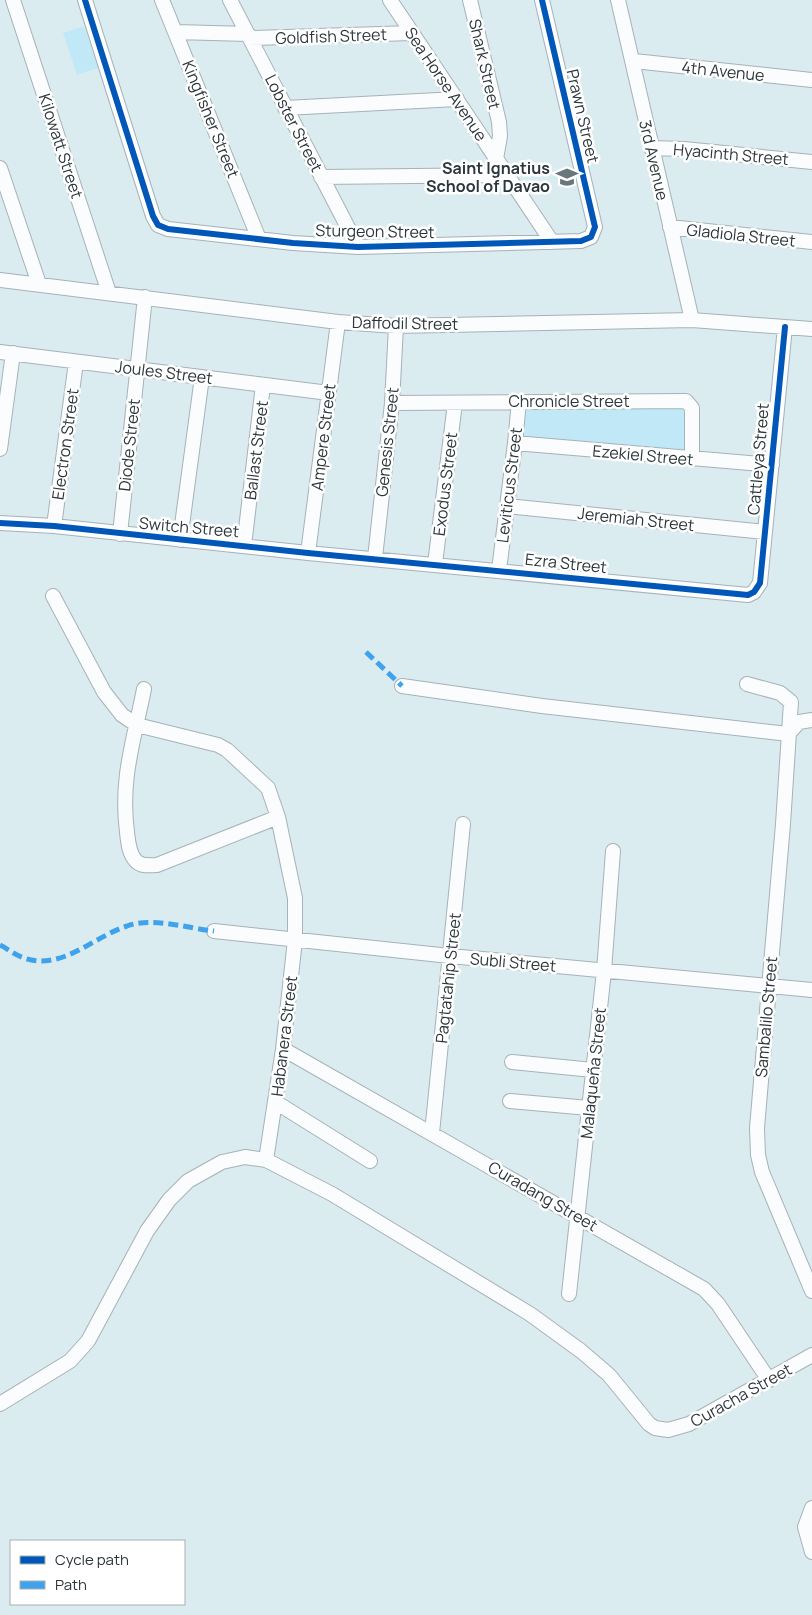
<svg xmlns="http://www.w3.org/2000/svg" width="812" height="1615" font-family="Manrope,sans-serif">
	<style>
		.green { fill: #c1e8f6 }
		.lines { fill: none; stroke-linecap: round; stroke-linejoin: round }
		.minor-casing { stroke: #a6b2b7; stroke-width: 16 }
		.minor { stroke: #fafcfd; stroke-width: 14 }
		.quiet { stroke: #3ea3ec; stroke-width: 5; stroke-dasharray: 10 5; stroke-linecap: butt }
		.cycleway-casing { stroke: #fff; stroke-width: 9 }
		.cycleway { stroke: #0057b8; stroke-width: 6 }
		.labels { text-anchor: middle; dominant-baseline: central; stroke-width: 5; stroke-linejoin: round; paint-order: stroke }
		.street-label { font-size: 16px; fill: #2b363b; stroke: #fff }
		.poi-label { font-size: 16px; font-weight: bold; fill: #2b363b; stroke: #fff; text-anchor: end }
	</style>
	<rect width="100%" height="100%" fill="#dbecf1"/>
	<!-- green -->
	<path class="green" d="M84 26 98 68 77 75 63 33Z
		M526 404 687 405 686 451 523 440Z"/>
	<g class="lines">
		<!-- minor casing -->
		<g class="minor-casing">
			<path id="minor" d="M13 0 109 293
				M85 0 153 216 158 225 168 229 293 243 358 247 581 241 591 237 595 227 542 0
				M162 0 259 239
				M230 0 358 247
				M390 0 552 242
				M470 0 499 122 500 136 496 159
				M618 0 692 320
				M176 32 248 34
				M251 38 412 33
				M634 61 812 80
				M285 108 457 99
				M651 148 684 149 812 162
				M0 168 39 284
				M321 177 507 175
				M670 227 812 242
				M0 280 338 322 396 326 692 320 812 329
				M0 352 329 393
				M392 403 686 401 692 408V459
				M515 443 772 465
				M0 449 13 353
				M507 506 765 532
				M0 523 54 526 308 553 748 595 754 592 760 583 785 327
				M54 526 76 362
				M120 534 145 297
				M180 540 202 377
				M244 546 263 385
				M308 553 338 322
				M375 558 392 403 396 326
				M435 564 455 403
				M499 570 515 443 519 401
				M53 596 104 692 122 715 137 725 218 745 227 750 268 788 278 817 295 898V940L283 1049 266 1160
				M747 684 780 693 791 702 783 824 757 1128 758 1155 762 1172 812 1291
				M402 686 542 706 788 734
				M144 689C134 740 120 779 127 832 128 842 129 854 136 861 142 867 150 865 157 865L278 817
				M788 734 799 722 812 720
				M214 931 450 956 812 990
				M283 1049 704 1289 718 1304 769 1380
				M512 1062 593 1070
				M510 1101 589 1108
				M277 1103 370 1161
				M432 1133 463 824
				M569 1294 604 971 613 851
				M0 1404 70 1361 88 1341 147 1231 169 1200 188 1181 222 1162 245 1157 266 1160 332 1194 530 1314 581 1351 609 1375 649 1424 655 1428 668 1430 689 1424 812 1355
				M812 1508 805 1527 812 1552"/>
		</g>
		<!-- minor -->
		<use href="#minor" class="minor"/>
		<!-- quiet -->
		<path class="quiet" d="M366 652 402 686
			M0 945C8 949 15 955 24 958 62 971 93 937 127 926 152 917 187 928 214 931"/>
		<!-- cycleway casing -->
		<g class="cycleway-casing">
			<path id="cycleway" d="M85 0 153 216 158 225 168 229 293 243 358 247 581 241 591 237 595 227 542 0
				M0 523 54 526 308 553 748 595 754 592 760 583 785 327"/>
		</g>
		<!-- cycleway -->
		<use href="#cycleway" class="cycleway"/>
	</g>
	<!-- icons -->
	<defs>
		<g id="school-bare" transform="scale(1.725)"><path d="M0-5L7-2L0 1L-7-2ZM-4 1L0 2.5L4 1V4Q0 6-4 4Z" fill="#69767b" stroke="#fff" stroke-width="2.5" paint-order="stroke"/></g>
	</defs>
	<g fill-rule="evenodd">
		<use href="#school-bare" x="567" y="177"/>
	</g>
	<g class="labels">
		<!-- street labels -->
		<g class="street-label">
			<text transform="translate(331 36) rotate(-2)">Goldfish Street</text>
			<text transform="translate(485 64) rotate(77)">Shark Street</text>
			<text transform="translate(723 71) rotate(6)">4th Avenue</text>
			<text transform="translate(446 84) rotate(56)">Sea Horse Avenue</text>
			<text transform="translate(583 116) rotate(77)">Prawn Street</text>
			<text transform="translate(211 119) rotate(68)">Kingfisher Street</text>
			<text transform="translate(294 123) rotate(63)">Lobster Street</text>
			<text transform="translate(61 146) rotate(72)">Kilowatt Street</text>
			<text transform="translate(731 154) rotate(5)">Hyacinth Street</text>
			<text transform="translate(654 160) rotate(77)">3rd Avenue</text>
			<text transform="translate(375 231) rotate(1)">Sturgeon Street</text>
			<text transform="translate(741 235) rotate(6)">Gladiola Street</text>
			<text transform="translate(405 323) rotate(1)">Daffodil Street</text>
			<text transform="translate(164 372) rotate(7)">Joules Street</text>
			<text x="569" y="401">Chronicle Street</text>
			<text transform="translate(323 437) rotate(-83)">Ampere Street</text>
			<text transform="translate(387 442) rotate(-84)">Genesis Street</text>
			<text transform="translate(65 444) rotate(-82)">Electron Street</text>
			<text transform="translate(129 445) rotate(-84)">Diode Street</text>
			<text transform="translate(256 450) rotate(-83)">Ballast Street</text>
			<text transform="translate(643 455) rotate(5)">Ezekiel Street</text>
			<text transform="translate(758 459) rotate(-85)">Cattleya Street</text>
			<text transform="translate(445 484) rotate(-83)">Exodus Street</text>
			<text transform="translate(509 485) rotate(-83)">Leviticus Street</text>
			<text transform="translate(636 519) rotate(6)">Jeremiah Street</text>
			<text transform="translate(189 527) rotate(5)">Switch Street</text>
			<text transform="translate(566 563) rotate(6)">Ezra Street</text>
			<text transform="translate(513 962) rotate(5)">Subli Street</text>
			<text transform="translate(448 978) rotate(-84)">Pagtatahip Street</text>
			<text transform="translate(766 1017) rotate(-85)">Sambalilo Street</text>
			<text transform="translate(284 1036) rotate(-83)">Habanera Street</text>
			<text transform="translate(593 1073) rotate(-84)">Malaqueña Street</text>
			<text transform="translate(543 1196) rotate(30)">Curadang Street</text>
			<text transform="translate(741 1395) rotate(-29)">Curacha Street</text>
		</g>
		<!-- poi labels -->
		<g class="poi-label">
			<text x="550" y="168">Saint Ignatius<tspan x="550" dy="18">School of Davao</tspan></text>
		</g>
	</g>
	<!-- legend -->
	<rect x="10" y="1540" width="175" height="65" fill="#ffffff" stroke="#aaafb1"/>
	<rect x="20" y="1556" width="25" height="8" fill="#0057b8" stroke="#aaafb1"/>
	<text x="55" y="1565" font-size="15" fill="#2b363b">Cycle path</text>
	<rect x="20" y="1581" width="25" height="8" fill="#3ea3ec" stroke="#aaafb1"/>
	<text x="55" y="1590" font-size="15" fill="#2b363b">Path</text>
</svg>
